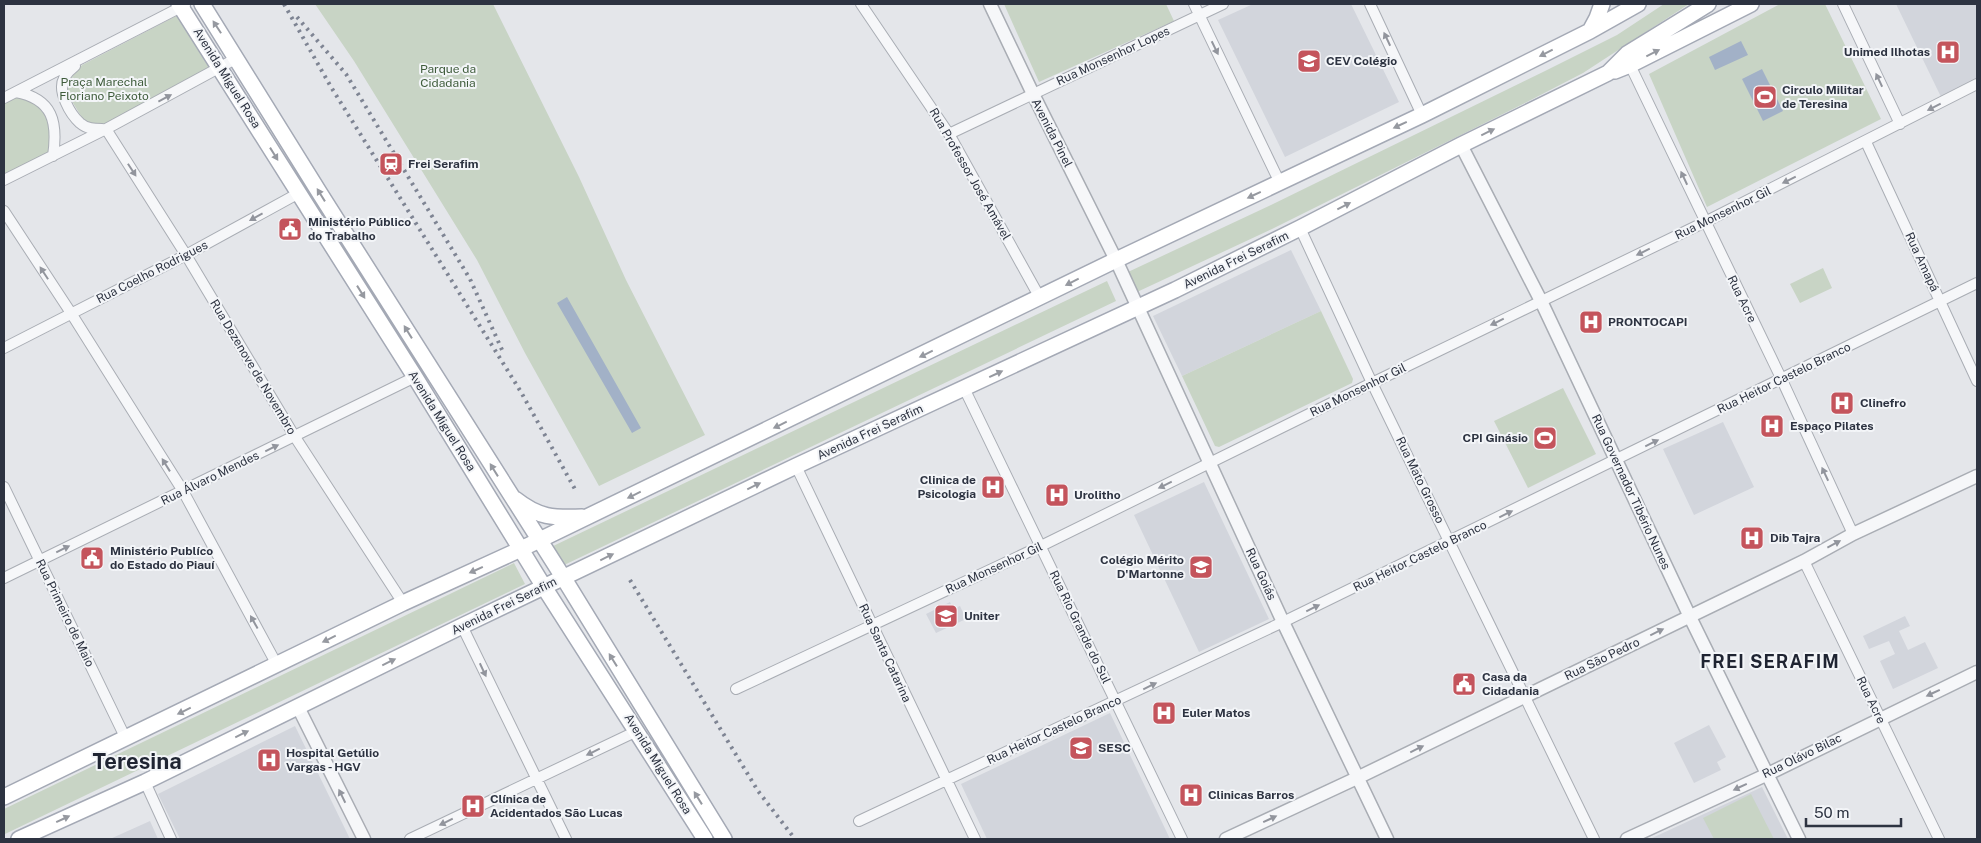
<svg xmlns="http://www.w3.org/2000/svg" width="1981" height="843" font-family="'Public Sans',sans-serif">
	<style>
		.built { fill: #d2d5dc }
		.green { fill: #c8d4c5 }
		.water { fill: #a2b1c7 }
		.lines { fill: none; stroke-linecap: round; stroke-linejoin: round }
		.minor-casing { stroke: #a9adb4; stroke-width: 12 }
		.tertiary-casing { stroke: #a9adb4; stroke-width: 15 }
		.primary-casing { stroke: #a4a9b5; stroke-width: 18 }
		.minor { stroke: #f6f7f9; stroke-width: 10 }
		.tertiary { stroke: #f6f7f9; stroke-width: 12 }
		.primary { stroke: #fff; stroke-width: 15 }
		.rail { stroke: #7e8493; stroke-width: 4; stroke-dasharray: 2.5 5; stroke-linecap: butt }
		.oneway { fill: #9699a0 }
		.oneway2 { fill: #92959d }
		.labels { text-anchor: middle; dominant-baseline: central; stroke-width: 4; stroke-linejoin: round; paint-order: stroke }
		.poi-label { font-size: 12px; font-weight: bold; fill: #2d3341; stroke: #f3f5f8; text-anchor: start }
		.street-label { font-size: 12px; fill: #2d3341; stroke: #f3f5f8 }
		.park-label { font-size: 12px; fill: #3f5c3b; stroke: #f3f5f8 }
		.district-label { font-size: 18px; font-weight: bold; letter-spacing: 1px; fill: #1f2432; stroke: #f3f5f8 }
		.town-label { font-size: 22px; font-weight: bold; fill: #1f2432; stroke: #f3f5f8 }
	</style>
	<rect width="100%" height="100%" fill="#e4e6ea"/>
	<!-- built -->
	<path class="built" d="M1253 4H1351L1399 102 1285 157 1218 20Z
		M1896 4H1977V80L1942 99Z
		M1291 250 1321 311 1182 376 1153 316Z
		M1723 422 1754 487 1694 515 1663 449Z
		M1204 482 1269 619 1199 652 1134 515Z
		M950 602 953 609 960 606 966 619 936 633 926 614Z
		M1905 616 1910 626 1899 631 1908 650 1925 642 1938 668 1893 689 1880 661 1895 654 1889 641 1869 649 1863 636Z
		M1110 713 1170 839H987L961 784Z
		M1709 725 1726 757 1717 762 1721 770 1694 783 1674 743Z
		M295 726 350 839H180L158 794Z
		M1762 787 1788 839H1650Z
		M150 821 158 839H110Z"/>
	<!-- green -->
	<path class="green" d="M315 4H493L579 177 626 280 705 435 599 486 525 353 477 260 354 61Z
		M1004 4H1166L1174 21 1039 82Z
		M1664 4H1689L1583 73 1521 105 1272 229 1137 292 1128 272 1271 205 1545 71 1617 35Z
		M1780 4H1825L1881 119 1707 207 1649 74Z
		M180 14 212 68 104 125H93L84 121 70 98 67 87 69 80 82 65Z
		M20 96 35 100 50 119V152L4 176V103Z
		M1823 268 1832 288 1800 303 1790 284Z
		M1107 281 1116 301 560 567 549 548Z
		M1321 311 1353 379 1352 383 1219 447 1215 446 1182 376Z
		M1563 388 1596 454 1528 488 1494 421Z
		M514 563 525 584 5 834 4 809Z
		M1751 794 1774 839H1714L1703 818Z"/>
	<!-- water -->
	<path class="water" d="M1741 41 1748 55 1715 70 1709 57Z
		M1762 69 1783 111 1763 121 1742 79Z
		M567 297 641 428 632 433 557 303Z"/>
	<g class="lines">
		<!-- minor casing -->
		<g class="minor-casing">
			<path id="minor" d="M861 4 949 134 1040 298
				M1194 4 1280 183
				M1370 4 1422 115
				M1843 4 1900 124
				M1630 65 1782 380 1853 534
				M75 66C71 69 67 73 64 78 57 91 70 114 80 123 87 129 94 129 102 129
				M16 92C53 99 58 122 53 156
				M4 98 185 5
				M106 129 186 255 295 437 403 603
				M949 134 1223 4
				M1866 142 1977 381
				M4 180 106 129 237 58
				M4 211 71 313 183 491 277 665
				M1300 228 1372 383 1594 839
				M4 348 186 255 299 193
				M964 388 1182 839
				M796 466 975 839
				M4 487 126 739
				M1804 561 1939 839
				M4 578 415 377
				M462 626 566 839
				M736 689 1041 546 1372 383 1705 222 1977 84
				M145 782 171 839
				M859 821 1283 622 1977 283
				M410 839 637 731"/>
		</g>
		<!-- tertiary casing -->
		<g class="tertiary-casing">
			<path id="tertiary" d="M990 4 1033 94 1116 260 1283 622 1387 839
				M1461 145 1541 301 1690 617 1799 839
				M298 707 364 839
				M1226 839 1357 778 1804 561 1853 534 1977 476
				M1627 839 1768 774 1977 672"/>
		</g>
		<!-- primary casing -->
		<g class="primary-casing">
			<path id="primary" d="M179 4 415 377 544 587 705 839
				M202 4 319 192 563 577 724 839
				M1590 31 1597 18 1602 4
				M1615 71 1630 65 1751 4
				M515 499C539 518 553 518 582 517
				M4 797 403 603 521 549 1116 260 1422 115 1590 31 1638 4
				M19 839 145 782 462 626 796 466 1175 290 1300 228 1461 145 1608 73 1627 54 1708 4"/>
		</g>
		<!-- minor -->
		<use href="#minor" class="minor"/>
		<!-- tertiary -->
		<use href="#tertiary" class="tertiary"/>
		<!-- primary -->
		<use href="#primary" class="primary"/>
		<!-- rail -->
		<path class="rail" d="M284 4 331 87 521 392 576 491
			M297 17 346 74 470 279 503 352
			M630 580 758 791 795 839"/>
	</g>
	<!-- one-way arrows -->
	<defs><path id="oneway-solid" d="M-6-.8H1V-3.2L6.5 0L1 3.2V.8H-6Z" transform="scale(1.25)"/></defs>
	<g class="oneway">
		<use href="#oneway-solid" transform="translate(217 27) rotate(-123)"/>
		<use href="#oneway-solid" transform="translate(1546 53) rotate(153)"/>
		<use href="#oneway-solid" transform="translate(1653 53) rotate(-27)"/>
		<use href="#oneway-solid" transform="translate(1400 125) rotate(155)"/>
		<use href="#oneway-solid" transform="translate(1488 132) rotate(-26)"/>
		<use href="#oneway-solid" transform="translate(274 154) rotate(58)"/>
		<use href="#oneway-solid" transform="translate(321 195) rotate(-122)"/>
		<use href="#oneway-solid" transform="translate(1254 195) rotate(155)"/>
		<use href="#oneway-solid" transform="translate(1344 206) rotate(-27)"/>
		<use href="#oneway-solid" transform="translate(1072 282) rotate(153)"/>
		<use href="#oneway-solid" transform="translate(361 292) rotate(58)"/>
		<use href="#oneway-solid" transform="translate(408 332) rotate(-122)"/>
		<use href="#oneway-solid" transform="translate(926 354) rotate(154)"/>
		<use href="#oneway-solid" transform="translate(996 374) rotate(-25)"/>
		<use href="#oneway-solid" transform="translate(780 425) rotate(154)"/>
		<use href="#oneway-solid" transform="translate(494 470) rotate(-122)"/>
		<use href="#oneway-solid" transform="translate(754 486) rotate(-26)"/>
		<use href="#oneway-solid" transform="translate(634 495) rotate(154)"/>
		<use href="#oneway-solid" transform="translate(607 557) rotate(-26)"/>
		<use href="#oneway-solid" transform="translate(476 570) rotate(156)"/>
		<use href="#oneway-solid" transform="translate(329 639) rotate(154)"/>
		<use href="#oneway-solid" transform="translate(613 660) rotate(-122)"/>
		<use href="#oneway-solid" transform="translate(389 662) rotate(-26)"/>
		<use href="#oneway-solid" transform="translate(184 711) rotate(154)"/>
		<use href="#oneway-solid" transform="translate(242 734) rotate(-26)"/>
		<use href="#oneway-solid" transform="translate(698 798) rotate(-122)"/>
		<use href="#oneway-solid" transform="translate(63 819) rotate(-25)"/>
	</g>
	<g class="oneway2">
		<use href="#oneway-solid" transform="translate(1387 39) rotate(-115)"/>
		<use href="#oneway-solid" transform="translate(1215 48) rotate(64)"/>
		<use href="#oneway-solid" transform="translate(1879 80) rotate(-115)"/>
		<use href="#oneway-solid" transform="translate(165 98) rotate(-28)"/>
		<use href="#oneway-solid" transform="translate(1934 107) rotate(153)"/>
		<use href="#oneway-solid" transform="translate(132 170) rotate(57)"/>
		<use href="#oneway-solid" transform="translate(1684 178) rotate(-115)"/>
		<use href="#oneway-solid" transform="translate(1789 180) rotate(154)"/>
		<use href="#oneway-solid" transform="translate(256 217) rotate(151)"/>
		<use href="#oneway-solid" transform="translate(1643 252) rotate(154)"/>
		<use href="#oneway-solid" transform="translate(44 273) rotate(-123)"/>
		<use href="#oneway-solid" transform="translate(1497 322) rotate(154)"/>
		<use href="#oneway-solid" transform="translate(1652 443) rotate(-26)"/>
		<use href="#oneway-solid" transform="translate(272 448) rotate(-26)"/>
		<use href="#oneway-solid" transform="translate(166 465) rotate(-122)"/>
		<use href="#oneway-solid" transform="translate(1825 474) rotate(-115)"/>
		<use href="#oneway-solid" transform="translate(1165 485) rotate(154)"/>
		<use href="#oneway-solid" transform="translate(1506 514) rotate(-26)"/>
		<use href="#oneway-solid" transform="translate(1834 544) rotate(-28)"/>
		<use href="#oneway-solid" transform="translate(63 549) rotate(-26)"/>
		<use href="#oneway-solid" transform="translate(1313 608) rotate(-26)"/>
		<use href="#oneway-solid" transform="translate(254 622) rotate(-119)"/>
		<use href="#oneway-solid" transform="translate(1657 632) rotate(-26)"/>
		<use href="#oneway-solid" transform="translate(483 670) rotate(65)"/>
		<use href="#oneway-solid" transform="translate(1150 686) rotate(-26)"/>
		<use href="#oneway-solid" transform="translate(1933 693) rotate(155)"/>
		<use href="#oneway-solid" transform="translate(1417 749) rotate(-26)"/>
		<use href="#oneway-solid" transform="translate(593 752) rotate(154)"/>
		<use href="#oneway-solid" transform="translate(1740 787) rotate(155)"/>
		<use href="#oneway-solid" transform="translate(342 796) rotate(-116)"/>
		<use href="#oneway-solid" transform="translate(1270 819) rotate(-25)"/>
		<use href="#oneway-solid" transform="translate(446 822) rotate(154)"/>
	</g>
	<!-- icons -->
	<defs>
		<g id="hospital-square" transform="scale(1.25)"><rect x="-9" y="-9" width="18" height="18" rx="4" fill="#c4545c" stroke="#f3f5f8"/><path d="M-5-5h3v3.5h4V-5h3V5h-3V1.5h-4V5h-3Z" fill="#fff"/></g>
		<g id="school-square" transform="scale(1.25)"><rect x="-9" y="-9" width="18" height="18" rx="4" fill="#c4545c" stroke="#f3f5f8"/><path d="M0-5L7-2L0 1L-7-2ZM-4 1L0 2.5L4 1V4Q0 6-4 4Z" fill="#fff"/></g>
		<g id="stadium-square" transform="scale(1.25)"><rect x="-9" y="-9" width="18" height="18" rx="4" fill="#c4545c" stroke="#f3f5f8"/><path d="M0-5a6.5 5 0 1 0 0 10a6.5 5 0 1 0 0-10ZM-3.5-1.8h7v3.6h-7Z" fill="#fff"/></g>
		<g id="station-square" transform="scale(1.25)"><rect x="-9" y="-9" width="18" height="18" rx="4" fill="#c4545c" stroke="#f3f5f8"/><path d="M-3-6H3Q5-6 5-4V2Q5 4 3 4L4.5 6H3L1.5 4h-3L-3 6H-4.5L-3 4Q-5 4-5 2V-4Q-5-6-3-6ZM-3.5-4v3h7v-3ZM-3.5 1v1.5H-2V1ZM2 1v1.5H3.5V1Z" fill="#fff"/></g>
		<g id="civic-square" transform="scale(1.25)"><rect x="-9" y="-9" width="18" height="18" rx="4" fill="#c4545c" stroke="#f3f5f8"/><path d="M-.6-6.5H3V-4.5H.6V-3L4-1V1h2V6H-6V1h2V-1L-.6-3ZM-1.2 2.5V6h2.4V2.5Z" fill="#fff"/></g>
		<g id="university-square" transform="scale(1.25)"><rect x="-9" y="-9" width="18" height="18" rx="4" fill="#c4545c" stroke="#f3f5f8"/><path d="M0-5L7-2L0 1L-7-2ZM-4 1L0 2.5L4 1V4Q0 6-4 4Z" fill="#fff"/></g>
	</defs>
	<g fill-rule="evenodd">
		<use href="#hospital-square" x="1948" y="52"/>
		<use href="#school-square" x="1309" y="61"/>
		<use href="#stadium-square" x="1765" y="97"/>
		<use href="#station-square" x="391" y="164"/>
		<use href="#civic-square" x="290" y="229"/>
		<use href="#hospital-square" x="1591" y="322"/>
		<use href="#hospital-square" x="1842" y="403"/>
		<use href="#hospital-square" x="1772" y="426"/>
		<use href="#stadium-square" x="1545" y="438"/>
		<use href="#hospital-square" x="993" y="487"/>
		<use href="#hospital-square" x="1057" y="495"/>
		<use href="#hospital-square" x="1752" y="538"/>
		<use href="#civic-square" x="92" y="558"/>
		<use href="#school-square" x="1201" y="567"/>
		<use href="#university-square" x="946" y="616"/>
		<use href="#civic-square" x="1464" y="684"/>
		<use href="#hospital-square" x="1164" y="713"/>
		<use href="#university-square" x="1081" y="748"/>
		<use href="#hospital-square" x="269" y="760"/>
		<use href="#hospital-square" x="1191" y="795"/>
		<use href="#hospital-square" x="473" y="806"/>
	</g>
	<g class="labels">
		<!-- poi labels -->
		<g class="poi-label">
			<text x="1930" y="52" text-anchor="end">Unimed Ilhotas</text>
			<text x="1326" y="61">CEV Colégio</text>
			<text x="1782" y="90">Circulo Militar<tspan x="1782" dy="14">de Teresina</tspan></text>
			<text x="408" y="164">Frei Serafim</text>
			<text x="308" y="222">Ministério Público<tspan x="308" dy="14">do Trabalho</tspan></text>
			<text x="1608" y="322">PRONTOCAPI</text>
			<text x="1860" y="403">Clinefro</text>
			<text x="1790" y="426">Espaço Pilates</text>
			<text x="1528" y="438" text-anchor="end">CPI Ginásio</text>
			<text x="976" y="480" text-anchor="end">Clinica de<tspan x="976" dy="14">Psicologia</tspan></text>
			<text x="1074" y="495">Urolitho</text>
			<text x="1770" y="538">Dib Tajra</text>
			<text x="110" y="551">Ministério Publíco<tspan x="110" dy="14">do Estado do Piauí</tspan></text>
			<text x="1184" y="560" text-anchor="end">Colégio Mérito<tspan x="1184" dy="14">D'Martonne</tspan></text>
			<text x="964" y="616">Uniter</text>
			<text x="1482" y="677">Casa da<tspan x="1482" dy="14">Cidadania</tspan></text>
			<text x="1182" y="713">Euler Matos</text>
			<text x="1098" y="748">SESC</text>
			<text x="286" y="753">Hospital Getúlio<tspan x="286" dy="14">Vargas - HGV</tspan></text>
			<text x="1208" y="795">Clinicas Barros</text>
			<text x="490" y="799">Clínica de<tspan x="490" dy="14">Acidentados São Lucas</tspan></text>
		</g>
		<!-- street labels -->
		<g class="street-label">
			<text transform="translate(1113 56) rotate(-25)">Rua Monsenhor Lopes</text>
			<text transform="translate(227 78) rotate(58)">Avenida Miguel Rosa</text>
			<text transform="translate(1052 133) rotate(63)">Avenida Pinel</text>
			<text transform="translate(970 174) rotate(60)">Rua Professor José Amável</text>
			<text transform="translate(1723 213) rotate(-26)">Rua Monsenhor Gil</text>
			<text transform="translate(1236 260) rotate(-26)">Avenida Frei Serafim</text>
			<text transform="translate(1922 262) rotate(65)">Rua Amapá</text>
			<text transform="translate(152 272) rotate(-27)">Rua Coelho Rodrigues</text>
			<text transform="translate(1742 299) rotate(64)">Rua Acre</text>
			<text transform="translate(253 367) rotate(59)">Rua Dezenove de Novembro</text>
			<text transform="translate(1784 378) rotate(-26)">Rua Heitor Castelo Branco</text>
			<text transform="translate(1358 390) rotate(-26)">Rua Monsenhor Gil</text>
			<text transform="translate(442 421) rotate(58)">Avenida Miguel Rosa</text>
			<text transform="translate(870 432) rotate(-25)">Avenida Frei Serafim</text>
			<text transform="translate(210 478) rotate(-26)">Rua Álvaro Mendes</text>
			<text transform="translate(1420 480) rotate(64)">Rua Mato Grosso</text>
			<text transform="translate(1631 492) rotate(65)">Rua Governador Tibério Nunes</text>
			<text transform="translate(1420 556) rotate(-26)">Rua Heitor Castelo Branco</text>
			<text transform="translate(994 568) rotate(-25)">Rua Monsenhor Gil</text>
			<text transform="translate(1261 574) rotate(65)">Rua Goiás</text>
			<text transform="translate(504 606) rotate(-26)">Avenida Frei Serafim</text>
			<text transform="translate(65 613) rotate(64)">Rua Primeiro de Maio</text>
			<text transform="translate(1080 627) rotate(64)">Rua Rio Grande do Sul</text>
			<text transform="translate(885 653) rotate(65)">Rua Santa Catarina</text>
			<text transform="translate(1602 659) rotate(-26)">Rua São Pedro</text>
			<text transform="translate(1871 700) rotate(64)">Rua Acre</text>
			<text transform="translate(1054 730) rotate(-25)">Rua Heitor Castelo Branco</text>
			<text transform="translate(1802 756) rotate(-26)">Rua Olávo Bilac</text>
			<text transform="translate(658 764) rotate(58)">Avenida Miguel Rosa</text>
		</g>
		<!-- park labels -->
		<g class="park-label">
			<text x="448" y="69">Parque da<tspan x="448" dy="14">Cidadania</tspan></text>
			<text x="104" y="82">Praça Marechal<tspan x="104" dy="14">Floriano Peixoto</tspan></text>
		</g>
		<!-- district labels -->
		<g class="district-label">
			<text x="1770" y="661">FREI SERAFIM</text>
		</g>
		<!-- town labels -->
		<g class="town-label">
			<text x="137" y="761">Teresina</text>
		</g>
	</g>
	<!-- border -->
	<rect width="1981" height="843" fill="none" stroke="#2d3341" stroke-width="10"/>
	<!-- scale -->
	<path d="M1806 818v8h95v-8" fill="none" stroke="#2d3341" stroke-width="2.5"/>
	<text x="1814" y="818" font-size="15" fill="#2d3341" stroke="#f3f5f8" stroke-width="4" paint-order="stroke">50 m</text>
</svg>
